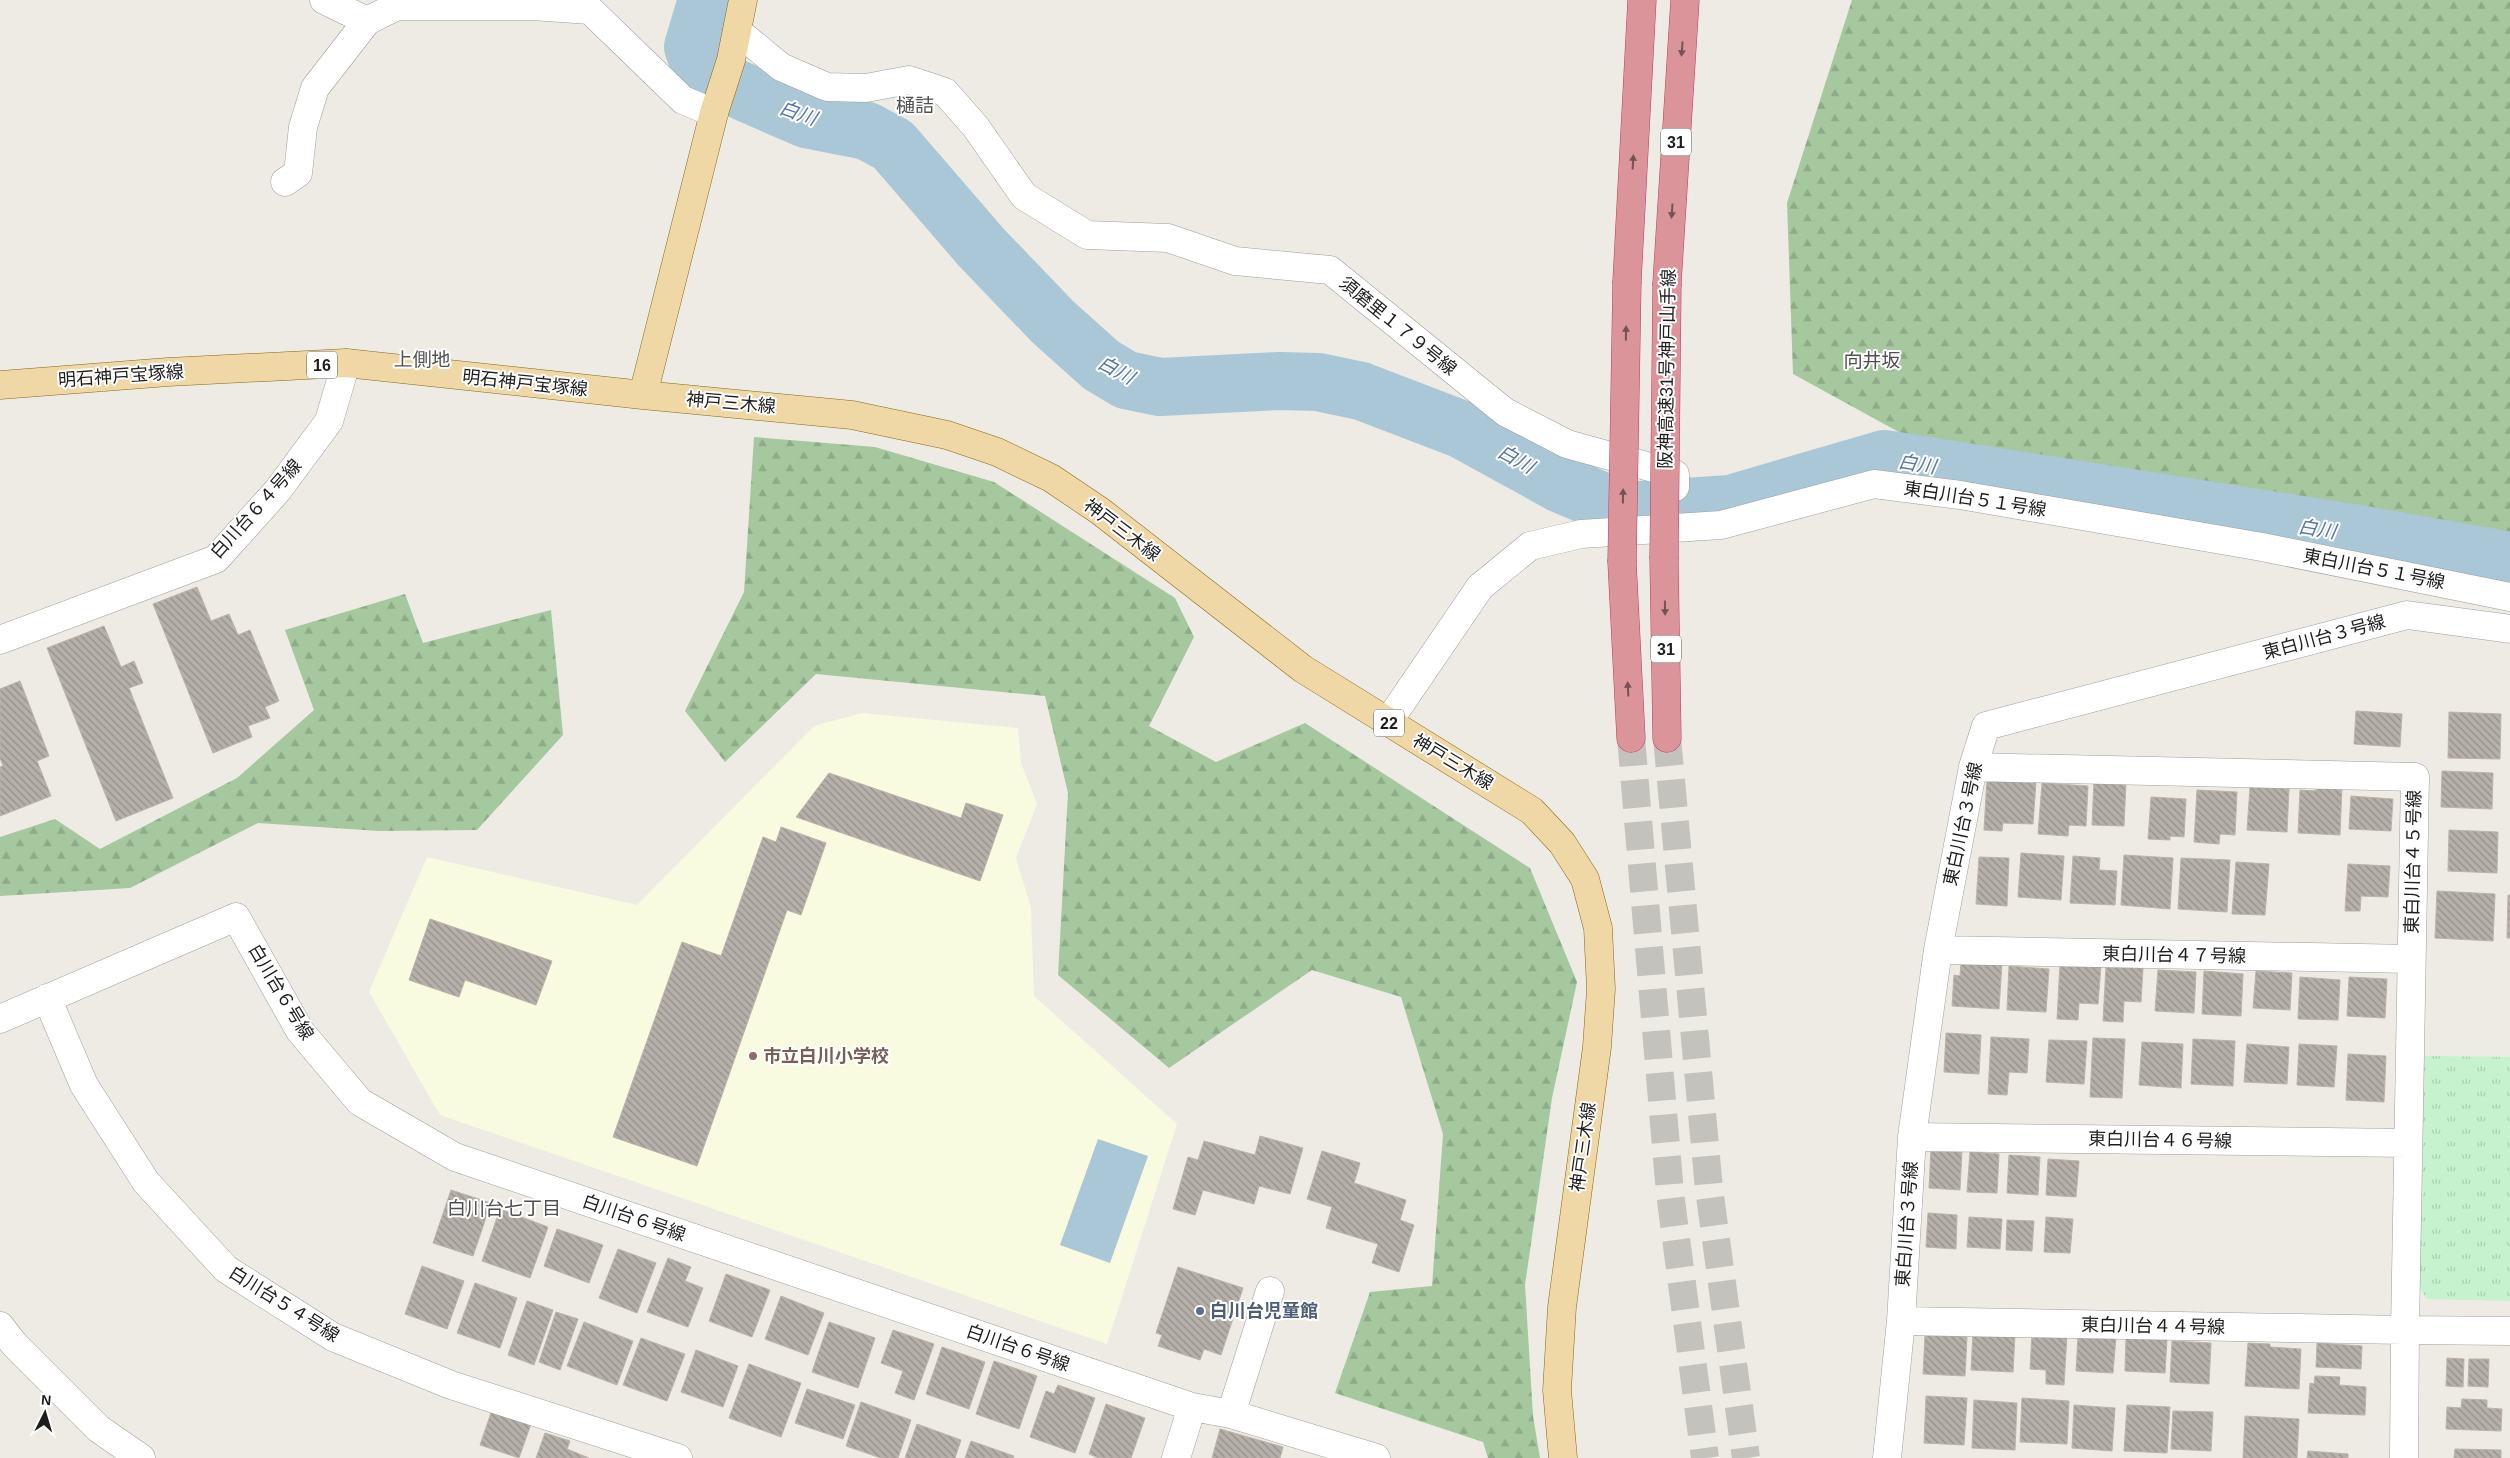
<svg xmlns="http://www.w3.org/2000/svg" width="2510" height="1458" font-family="Arial,'Noto Sans JP',sans-serif">
	<style>
		.education { fill: #f8fbdf }
		.forest { fill: url(#forest-firs) }
		.park { fill: url(#park-tufts) }
		.water { fill: #a9c7d6 }
		.lines { fill: none; stroke-linecap: round; stroke-linejoin: round }
		.river { stroke: #a9c7d6; stroke-width: 58 }
		.building { fill: url(#building-back-hatch); stroke: #bdb3a8 }
		.highway-tunnel { stroke: #c3c2bc; stroke-width: 28; stroke-dasharray: 28 14; stroke-linecap: butt }
		.minor-casing { stroke: #9e9e9e; stroke-width: 29 }
		.major-casing { stroke: #856a11; stroke-width: 29 }
		.highway-casing { stroke: #c4385b; stroke-width: 29 }
		.minor { stroke: #fff; stroke-width: 28 }
		.major { stroke: #f0d7a6; stroke-width: 28 }
		.highway { stroke: #dc949b; stroke-width: 28 }
		.highway-bridge-casing { stroke: #c4385b; stroke-width: 29; stroke-linecap: butt }
		.highway-bridge { stroke: #dc949b; stroke-width: 28 }
		.oneway { fill: #735356 }
		.education-dot { fill: #8d6e63; stroke: #fff; stroke-width: 2 }
		.service-dot { fill: #5c6f8a; stroke: #fff; stroke-width: 2 }
		.labels { text-anchor: middle; dominant-baseline: central; stroke-width: 4; stroke-linejoin: round; paint-order: stroke }
		.shield { fill: #fff; stroke: #616161; stroke-width: 1 }
		.shield-label { font-size: 16px; font-weight: bold; fill: #1d1d1d }
		.street-label { font-size: 18px; fill: #1d1d1d; stroke: #fff }
		.education-label { font-size: 18px; font-weight: bold; fill: #785e54; stroke: #fff; text-anchor: start }
		.service-label { font-size: 18px; font-weight: bold; fill: #4e5e75; stroke: #fff; text-anchor: start }
		.neighbourhood-label { font-size: 19px; fill: #505050; stroke: #fff }
		.water-label { font-size: 19px; font-style: italic; fill: #5574a1; stroke: #fff }
	</style>
	<defs>
		<pattern id="forest-firs" width="22" height="20" patternUnits="userSpaceOnUse" patternTransform="scale(1.25)"><rect width="22" height="20" fill="#a6c89e"/><path d="M5 1l3.5 6h-7zM16 11l3.5 6h-7z" fill="#8eab88"/></pattern>
		<pattern id="park-tufts" width="24" height="20" patternUnits="userSpaceOnUse" patternTransform="scale(1.25)"><rect width="24" height="20" fill="#c6f2cd"/><path d="M3 7l-1-3M5 7V3M7 7l1-3M15 17l-1-3M17 17v-4M19 17l1-3" fill="none" stroke="#aacfb0"/></pattern>
		<pattern id="building-back-hatch" width="6" height="6" patternUnits="userSpaceOnUse" patternTransform="scale(1.25)"><rect width="6" height="6" fill="#b6b0aa"/><path d="M-1 5l2 2M0 0l6 6M5-1l2 2" fill="none" stroke="#938f8a"/></pattern>
	</defs>
	<rect width="100%" height="100%" fill="#edebe4"/>
	<!-- education -->
	<path class="education" d="M862 713 1018 728 1021 763 1037 804 1016 858 1031 908 1034 996 1177 1124 1107 1344 440 1115 369 992 427 857 637 905 814 726Z"/>
	<!-- forest -->
	<path class="forest" d="M1852 0H2510V539L1937 453 1793 374 1787 203Z
		M754 437 875 447 994 482 1175 598 1194 637 1149 726 1216 762 1305 723 1530 868 1577 982 1552 1098 1525 1285 1533 1416 1540 1458H1488L1483 1442 1335 1393 1370 1292 1432 1286 1443 1134 1401 997 1312 970 1169 1068 1058 975 1068 793 1045 696 816 674 725 762 685 711 744 592Z
		M405 594 423 643 551 610 563 735 477 830 379 831 258 823 130 888 0 896V837L55 819 100 849 237 778 314 710 285 630Z"/>
	<!-- park -->
	<path class="park" d="M2423 1056 2510 1057V1301L2427 1299 2417 1284Z"/>
	<!-- water -->
	<path class="water" d="M1098 1139 1148 1156 1110 1263 1060 1245Z"/>
	<g class="lines">
		<!-- river -->
		<path class="river" d="M707 0 693 47 703 74 806 119 867 131 893 145 981 247 1053 322 1101 365 1126 380 1160 387 1280 381 1318 382 1361 391 1463 430 1561 484 1625 511 1730 504 1884 459 2364 535 2510 561"/>
	</g>
	<!-- building -->
	<path class="building" d="M197 587 211 621 229 614 238 635 250 630 279 701 265 707 270 718 248 726 252 737 213 753 153 604Z
		M104 626 121 667 134 661 143 683 129 688 173 798 116 821 47 648Z
		M20 681 49 756 37 761 51 796 0 816V767L3 766 0 758V689Z
		M2356 711 2402 714 2400 747 2354 744Z
		M2449 712 2501 714 2500 759 2448 758Z
		M2442 771 2493 773 2492 809 2441 807Z
		M829 773 961 818 966 803 1003 815 980 881 796 817Z
		M1987 779 2036 782 2033 824 2003 823 2002 831 1984 830Z
		M2094 780 2126 782 2124 826 2092 825Z
		M2042 783 2088 786 2086 826 2069 825 2068 836 2038 834Z
		M2316 784 2342 786 2340 835 2298 833 2300 790 2316 791Z
		M2250 787 2289 789 2287 832 2247 830Z
		M2197 790 2237 792 2235 835 2220 834 2219 844 2194 842Z
		M2351 796 2393 799 2391 831 2349 829Z
		M2151 797 2186 799 2184 837 2170 836V840L2148 839Z
		M781 827 826 843 801 915 787 910 697 1166 613 1137 682 942 721 956 763 837 776 842Z
		M2449 830 2498 832 2497 873 2448 871Z
		M2021 853 2064 856 2061 900 2018 897Z
		M2124 855 2173 858 2170 909 2121 905Z
		M2073 856 2100 858 2099 870 2117 871 2115 905 2070 903Z
		M1979 857 2009 858 2007 906 1976 904Z
		M2181 858 2230 860 2227 912 2178 909Z
		M2236 862 2269 864 2265 915 2232 914Z
		M2348 864 2390 866 2388 897 2361 896 2360 911H2345Z
		M2437 891 2495 894 2493 941 2435 938Z
		M2508 895H2510V938H2507Z
		M430 919 552 961 536 1005 465 980 459 997 409 980Z
		M1961 961 2002 963 1999 1009 1952 1006 1954 975 1960 976Z
		M2060 963 2101 965 2098 1004 2079 1003 2078 1020 2057 1019Z
		M2009 966 2049 969 2046 1012 2007 1010Z
		M2106 966 2143 968 2141 1002 2124 1001 2123 1022 2103 1021Z
		M2158 970 2196 972 2194 1013 2155 1011Z
		M2204 971 2243 974 2241 1016 2202 1014Z
		M2256 971 2292 973 2290 1010 2253 1008Z
		M2300 977 2340 980 2338 1020 2298 1019Z
		M2349 977 2387 979 2385 1018 2347 1016Z
		M1946 1033 1981 1035 1979 1074 1944 1072Z
		M1991 1037 2029 1039 2027 1073 2009 1072 2007 1095 1988 1094Z
		M2093 1038 2125 1039 2122 1098 2090 1097Z
		M2193 1039 2235 1041 2233 1086 2191 1084Z
		M2049 1040 2087 1041 2084 1084 2046 1082Z
		M2142 1042 2183 1044 2181 1088 2139 1085Z
		M2247 1044 2289 1047 2287 1084 2244 1082Z
		M2299 1044 2337 1046 2334 1087 2297 1085Z
		M2348 1054 2386 1056 2384 1102 2346 1100Z
		M1260 1136 1303 1148 1290 1194 1259 1186 1254 1204 1203 1190 1195 1215 1173 1209 1188 1157 1198 1160 1204 1141 1255 1155Z
		M1931 1148 1962 1150 1960 1190 1929 1188Z
		M1322 1151 1360 1163 1354 1183 1406 1200 1400 1220 1414 1225 1399 1272 1372 1263 1378 1244 1326 1228 1332 1207 1307 1199Z
		M1970 1152 1999 1154 1997 1193 1967 1192Z
		M2009 1155 2040 1157 2038 1195 2007 1193Z
		M2048 1159 2079 1161 2076 1197 2046 1195Z
		M451 1190 491 1203 473 1256 433 1243Z
		M500 1209 548 1227 530 1278 482 1261Z
		M1928 1213 1957 1215 1956 1249 1926 1247Z
		M1969 1217 2002 1219 2000 1249 1967 1247Z
		M2046 1217 2073 1219 2070 1253 2044 1252Z
		M2007 1220 2034 1221 2032 1251 2006 1250Z
		M557 1229 603 1245 589 1283 544 1266Z
		M618 1249 656 1263 637 1313 599 1298Z
		M668 1258 691 1267 685 1281 703 1288 688 1327 647 1312Z
		M422 1266 464 1281 447 1329 405 1314Z
		M1178 1267 1243 1288 1221 1355 1204 1349 1200 1360 1158 1346 1162 1335 1156 1333Z
		M726 1274 770 1290 752 1337 709 1321Z
		M475 1283 517 1298 500 1348 457 1333Z
		M781 1296 824 1313 808 1355 765 1339Z
		M527 1301 553 1310 534 1365 508 1355Z
		M556 1312 578 1319 560 1370 539 1362Z
		M584 1322 633 1341 617 1385 567 1366Z
		M829 1322 875 1338 858 1388 812 1372Z
		M893 1330 934 1344 914 1400 895 1393 903 1371 881 1363Z
		M1973 1333 2015 1335 2013 1372 1971 1370Z
		M2032 1333 2067 1335 2064 1385 2046 1384V1370L2030 1369Z
		M1925 1335 1967 1337 1965 1376 1923 1374Z
		M2078 1335 2116 1337 2113 1373 2076 1371Z
		M2126 1337 2167 1339 2165 1373 2125 1371Z
		M641 1338 685 1354 667 1401 623 1385Z
		M2172 1341 2211 1343 2209 1384 2170 1382Z
		M2248 1343 2270 1344V1347L2301 1349 2299 1389 2245 1386Z
		M2317 1343 2362 1346 2361 1369 2316 1367Z
		M942 1347 985 1362 969 1409 926 1394Z
		M696 1350 738 1366 723 1407 681 1392Z
		M2447 1358 2464 1359 2463 1387 2446 1386Z
		M2469 1359H2489L2488 1387 2468 1386Z
		M994 1361 1037 1376 1019 1429 976 1414Z
		M749 1364 801 1383 781 1437 729 1418Z
		M2315 1376 2340 1377 2339 1385 2366 1387 2365 1415 2308 1413 2310 1383 2314 1384Z
		M1058 1385 1095 1398 1075 1453 1030 1437 1046 1391 1054 1394Z
		M807 1389 855 1405 843 1439 795 1423Z
		M1926 1396 1967 1398 1964 1445 1924 1443Z
		M2022 1398 2069 1401 2067 1444 2020 1442Z
		M2462 1399 2487 1400V1408L2502 1409 2501 1431 2446 1429 2447 1407 2461 1408Z
		M1974 1400 2017 1403 2015 1450 1972 1448Z
		M861 1402 911 1420 898 1458H881L846 1446Z
		M1106 1404 1145 1418 1131 1458H1099L1089 1454Z
		M2074 1405 2115 1408 2112 1451 2072 1448Z
		M2127 1405 2170 1407 2167 1453 2124 1451Z
		M492 1410 531 1424 519 1458 480 1445Z
		M2173 1411 2213 1412 2211 1451 2171 1449Z
		M2245 1416 2299 1419 2297 1458H2243Z
		M917 1424 961 1440 955 1458H905Z
		M1220 1429 1283 1447 1280 1458H1212Z
		M545 1433 570 1441 567 1449 589 1458H536Z
		M971 1441 1014 1456 1013 1458H965Z
		M2455 1449 2501 1450V1458H2454Z
		M2308 1451 2348 1454V1458H2307Z"/>
	<g class="lines">
		<!-- highway-tunnel -->
		<path class="highway-tunnel" d="M1631 738 1670 1193 1705 1458
			M1667 738 1709 1189 1746 1458"/>
		<!-- minor casing -->
		<g class="minor-casing">
			<path id="minor" d="M324 0 367 21
				M737 31 781 67 827 87 866 88 909 80 945 92 975 126 1024 196 1087 235 1168 238 1235 261 1330 270 1505 412 1567 444 1675 474V487
				M285 182 298 173 303 127 315 88 367 21 397 6H532L590 10 683 100 714 113
				M0 640 216 559 278 490 329 421 346 363
				M1388 722 1480 587 1530 546 1581 534 1721 525 1874 484 1960 495 2262 547 2510 597
				M1938 950 2411 959
				M47 998 84 1085 146 1182 226 1269 333 1337 451 1385 678 1458
				M0 1019 236 917 300 1031 360 1102 455 1157 1192 1407 1231 1414 1376 1458
				M1912 1137 2408 1143
				M1901 1321 2405 1330 2415 777 1973 767
				M0 1326 14 1344 99 1429 141 1458
				M1231 1414 1270 1291
				M1176 1458 1192 1407
				M1887 1458 1901 1321 1912 1137 1938 950 1973 767 1986 726 2407 615 2510 629
				M2404 1458 2405 1330 2510 1331"/>
		</g>
		<!-- major casing -->
		<g class="major-casing">
			<path id="major" d="M0 385 168 372 346 363 643 395 852 415 947 435 997 452 1051 478 1100 511 1303 669 1532 811 1562 843 1585 879 1598 928 1601 989 1597 1047 1562 1307 1557 1390 1563 1458
				M643 395 714 113 731 60 743 0"/>
		</g>
		<!-- highway casing -->
		<g class="highway-casing">
			<path id="highway" d="M1627 281 1642 0
				M1667 283 1685 0
				M1664 559 1667 738
				M1622 562 1631 738"/>
		</g>
		<!-- minor -->
		<use href="#minor" class="minor"/>
		<!-- major -->
		<use href="#major" class="major"/>
		<!-- highway -->
		<use href="#highway" class="highway"/>
		<!-- highway-bridge casing -->
		<g class="highway-bridge-casing">
			<path id="highway-bridge" d="M1664 559 1667 283
				M1622 562 1627 281"/>
		</g>
		<!-- highway-bridge -->
		<use href="#highway-bridge" class="highway-bridge"/>
	</g>
	<!-- one-way arrows -->
	<defs><path id="oneway-solid" d="M-6-.8H1V-3.2L6.5 0L1 3.2V.8H-6Z" transform="scale(1.25)"/></defs>
	<g class="oneway">
		<use href="#oneway-solid" transform="translate(1682 49) rotate(94)"/>
		<use href="#oneway-solid" transform="translate(1633 162) rotate(-87)"/>
		<use href="#oneway-solid" transform="translate(1672 211) rotate(94)"/>
		<use href="#oneway-solid" transform="translate(1626 333) rotate(-89)"/>
		<use href="#oneway-solid" transform="translate(1623 496) rotate(-89)"/>
		<use href="#oneway-solid" transform="translate(1665 608) rotate(89)"/>
		<use href="#oneway-solid" transform="translate(1628 689) rotate(-93)"/>
	</g>
	<!-- markers -->
	<circle class="education-dot" cx="753" cy="1056" r="5"/>
	<circle class="service-dot" cx="1200" cy="1311" r="5"/>
	<g class="labels">
		<!-- shield labels -->
		<g class="shield">
			<rect x="1661" y="128.5" width="30" height="27" rx="4"/>
			<rect x="307" y="351.5" width="30" height="27" rx="4"/>
			<rect x="1651" y="635.5" width="30" height="27" rx="4"/>
			<rect x="1374" y="709.5" width="30" height="27" rx="4"/>
		</g>
		<g class="shield-label">
			<text x="1676" y="142">31</text>
			<text x="322" y="365">16</text>
			<text x="1666" y="649">31</text>
			<text x="1389" y="723">22</text>
		</g>
		<!-- street labels -->
		<g class="street-label">
			<text transform="translate(1398 326) rotate(39)">須磨里１７９号線</text>
			<text transform="translate(1667 369) rotate(-89)">阪神高速31号神戸山手線</text>
			<text transform="translate(121 376) rotate(-4)">明石神戸宝塚線</text>
			<text transform="translate(525 383) rotate(6)">明石神戸宝塚線</text>
			<text transform="translate(731 403) rotate(5)">神戸三木線</text>
			<text transform="translate(1975 499) rotate(9)">東白川台５１号線</text>
			<text transform="translate(256 509) rotate(-48)">白川台６４号線</text>
			<text transform="translate(1122 530) rotate(37)">神戸三木線</text>
			<text transform="translate(2374 569) rotate(11)">東白川台５１号線</text>
			<text transform="translate(2324 637) rotate(-15)">東白川台３号線</text>
			<text transform="translate(1453 762) rotate(31)">神戸三木線</text>
			<text transform="translate(1963 824) rotate(-78)">東白川台３号線</text>
			<text transform="translate(2413 862) rotate(-89)">東白川台４５号線</text>
			<text transform="translate(2174 955) rotate(1)">東白川台４７号線</text>
			<text transform="translate(281 992) rotate(59)">白川台６号線</text>
			<text transform="translate(2160 1140) rotate(1)">東白川台４６号線</text>
			<text transform="translate(1583 1147) rotate(-82)">神戸三木線</text>
			<text transform="translate(634 1218) rotate(19)">白川台６号線</text>
			<text transform="translate(1907 1224) rotate(-86)">東白川台３号線</text>
			<text transform="translate(284 1304) rotate(32)">白川台５４号線</text>
			<text transform="translate(2153 1326) rotate(1)">東白川台４４号線</text>
			<text transform="translate(1018 1348) rotate(19)">白川台６号線</text>
		</g>
		<!-- education labels -->
		<g class="education-label">
			<text x="763" y="1056">市立白川小学校</text>
		</g>
		<!-- service labels -->
		<g class="service-label">
			<text x="1210" y="1311">白川台児童館</text>
		</g>
		<!-- neighbourhood labels -->
		<g class="neighbourhood-label">
			<text x="915" y="105">樋詰</text>
			<text x="422" y="359">上側地</text>
			<text x="1872" y="360">向井坂</text>
			<text x="504" y="1208">白川台七丁目</text>
		</g>
		<!-- water labels -->
		<g class="water-label">
			<text transform="translate(798 113) rotate(19)">白川</text>
			<text transform="translate(1116 370) rotate(28)">白川</text>
			<text transform="translate(1516 459) rotate(29)">白川</text>
			<text transform="translate(1917 464) rotate(9)">白川</text>
			<text transform="translate(2317 529) rotate(9)">白川</text>
		</g>
	</g>
	<!-- north arrow -->
	<g transform="translate(45 1413) rotate(5)" stroke="#ffffff" stroke-width="4" paint-order="stroke">
	<path d="M0-4L9 19L0 12L-9 19Z" fill="#1d1d1d"/>
	<text y="-8" font-size="14" font-weight="bold" text-anchor="middle" fill="#1d1d1d">N</text>
	</g>
</svg>
